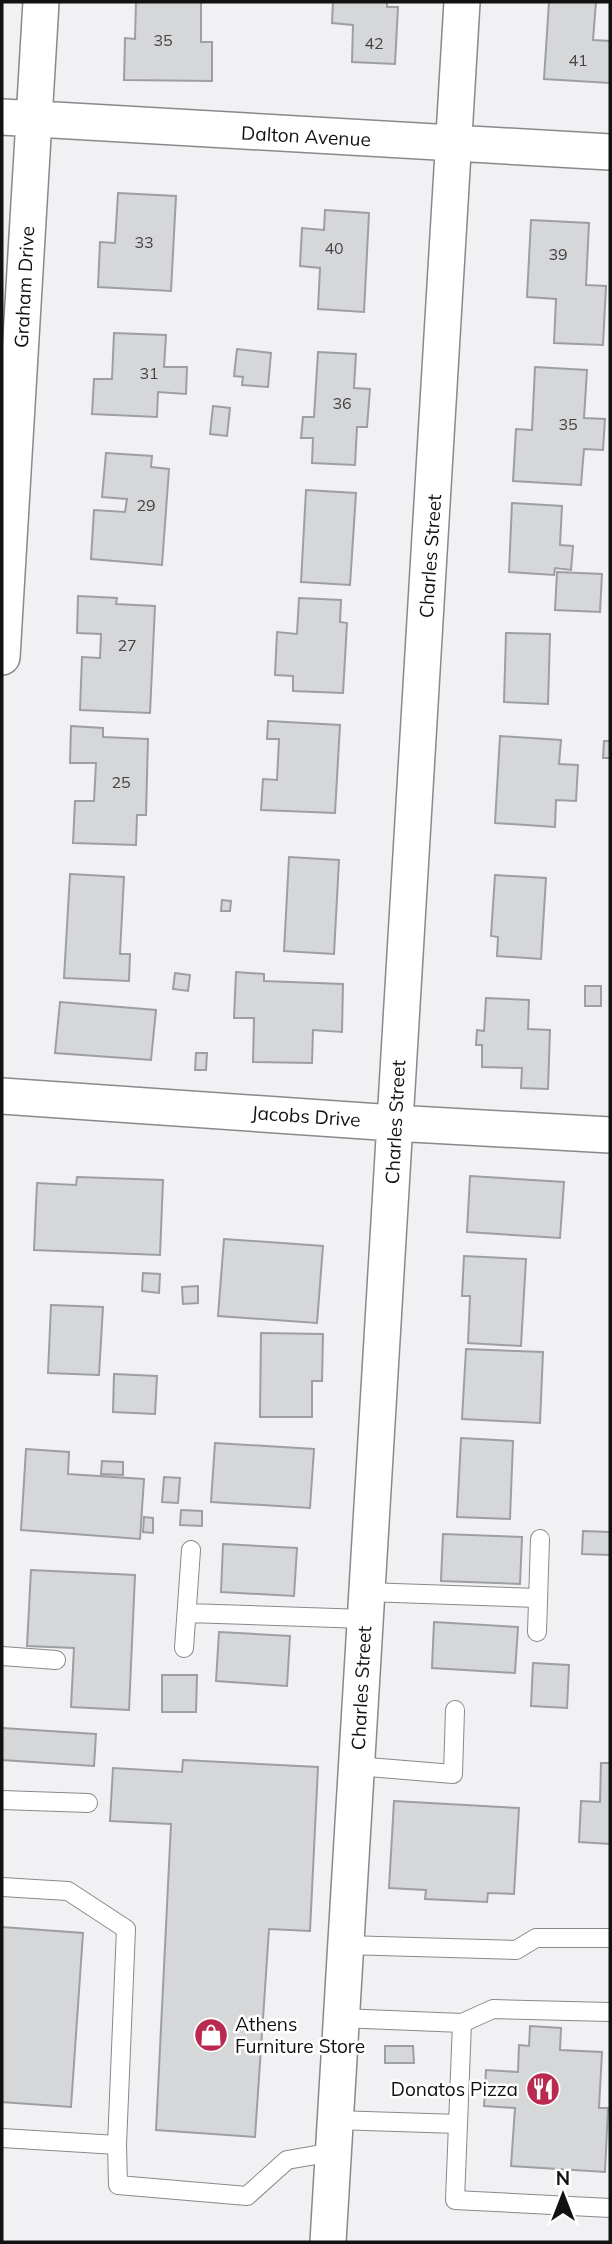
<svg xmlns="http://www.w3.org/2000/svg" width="612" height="2244" font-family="Mulish,sans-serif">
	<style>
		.building { fill: #d6d7d9; stroke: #9e9fa1; stroke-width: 2 }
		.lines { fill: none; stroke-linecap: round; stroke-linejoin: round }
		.lane-casing { stroke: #88898b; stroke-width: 20 }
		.street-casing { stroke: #88898b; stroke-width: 38 }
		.lane { stroke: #fff; stroke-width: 18 }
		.street { stroke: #fff; stroke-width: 35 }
		.labels { text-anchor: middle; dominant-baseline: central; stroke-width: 5; stroke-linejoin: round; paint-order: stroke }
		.number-label { font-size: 16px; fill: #434344 }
		.street-label { font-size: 19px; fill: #121213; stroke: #fff }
		.poi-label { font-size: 19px; fill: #121213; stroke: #fff; text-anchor: start }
	</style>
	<rect width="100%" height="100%" fill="#f1f1f3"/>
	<!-- building -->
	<path class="building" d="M136 2H201V42H212V81L124 80 125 38 135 39Z
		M333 2H387V7H398L395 64 352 62 353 25 332 23Z
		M549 2H596L593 40 610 41V83L544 79Z
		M118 193 176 196 171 291 98 287 100 242 115 243Z
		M325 210 369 213 364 312 318 309 320 268 300 266 302 228 324 230Z
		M531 220 589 223 586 285 606 286 603 345 554 343 556 299 527 297Z
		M114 333 166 335 164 367H187L186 394 158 392 157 417 92 414 94 379H112Z
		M237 349 271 353 268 387 242 385 243 377 234 376Z
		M318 352 356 354 354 388 370 389 367 427H357L355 465 312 463 313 438H301L303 417H314Z
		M535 367 587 370 584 418 605 419 603 450 584 449 581 485 513 481 516 429 532 430Z
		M213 406 230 408 227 436 210 434Z
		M106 453 152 456 151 467 169 469 162 565 91 559 94 510 125 512 127 499 102 497Z
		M306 490 356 493 350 585 301 582Z
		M512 503 562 506 560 545 573 546 571 570 555 568 554 575 509 572Z
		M557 572 602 574 600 612 555 610Z
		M78 596 117 598 116 604 155 606 150 713 80 710 82 657 100 658 101 634 77 633Z
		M299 598 341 600 340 622 347 623 343 693 293 691V676L275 675 277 632 297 634Z
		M506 633 550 634 548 704 504 702Z
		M268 721 340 725 335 813 261 810 263 779 277 780 279 739H267Z
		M71 726 103 728V737L148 739 146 815H137L136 845 73 843 75 801H94L96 763H70Z
		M500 736 561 740 559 764 578 765 576 801 556 800 555 827 495 823Z
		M604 741H610V758H603Z
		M289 857 339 860 334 954 284 951Z
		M70 874 124 877 120 954H130L129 981 64 978Z
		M495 875 546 878 541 959 497 956 498 937 491 936Z
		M222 900 231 901 230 911H221Z
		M236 972 264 974V981L343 984 342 1032 313 1030 312 1063 253 1062 254 1018H234Z
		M175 973 190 975 188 991 173 989Z
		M585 986H601V1006H585Z
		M486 998 529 1000 528 1029 550 1030 548 1089 521 1088 522 1068 482 1067V1045H476L477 1030 484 1031Z
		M60 1002 156 1010 151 1060 55 1053Z
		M196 1053H207L206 1070H195Z
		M470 1176 564 1182 560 1238 467 1232Z
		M77 1177 163 1180 160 1255 34 1250 37 1183 76 1185Z
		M224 1239 323 1246 317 1323 218 1316Z
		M464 1256 526 1259 521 1346 468 1343 470 1296H462Z
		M143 1273 160 1274 159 1293 142 1291Z
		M198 1286V1303L183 1304 182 1287Z
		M51 1305 103 1307 99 1375 48 1373Z
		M261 1333 323 1334 322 1381H312V1417H260Z
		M466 1349 543 1352 540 1423 462 1419Z
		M114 1374 157 1376 155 1414 113 1412Z
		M461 1438 513 1441 510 1519 457 1517Z
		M215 1443 314 1449 310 1508 211 1502Z
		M26 1449 69 1452 68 1474 144 1479 140 1539 21 1530Z
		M102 1461 123 1462V1475L101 1474Z
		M164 1477 180 1478 178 1503 162 1502Z
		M181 1510 202 1511V1526L180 1525Z
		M144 1517 153 1518V1533L143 1532Z
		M583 1531 610 1532V1555L582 1554Z
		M443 1534 522 1537 520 1584 441 1581Z
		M223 1544 297 1548 294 1596 221 1592Z
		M31 1570 135 1575 129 1710 71 1707 74 1648 27 1646Z
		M434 1622 518 1627 515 1673 432 1668Z
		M219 1632 290 1636 287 1686 216 1681Z
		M533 1663 569 1665 567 1708 531 1706Z
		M162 1675H197L196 1712H162Z
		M2 1728 96 1734 94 1766 2 1760Z
		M183 1760 318 1767 310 1931 269 1929 255 2137 156 2130 171 1824 110 1821 113 1768 182 1772Z
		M601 1763H610V1844L579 1842 581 1801 600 1802Z
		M394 1801 519 1808 514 1894 488 1893 487 1902 425 1899 426 1890 389 1888Z
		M2 1927 83 1933 71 2107 2 2102Z
		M530 2026 561 2028 560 2050 602 2052 599 2108H608L605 2172 511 2166 515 2108 484 2106 486 2070 518 2072 519 2045 529 2046Z
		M385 2046H413L414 2063H385Z"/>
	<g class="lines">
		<!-- lane casing -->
		<g class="lane-casing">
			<path id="lane" d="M366 1592 538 1598
				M187 1613 365 1619
				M537 1632 540 1539
				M184 1648 191 1550
				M2 1656 56 1660
				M356 1766 453 1774 455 1710
				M2 1800 88 1803
				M2 1887 68 1891 126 1929 117 2145 2 2138
				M345 1945 516 1950 536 1938H610
				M610 2012 493 2009 462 2023 455 2200 610 2208
				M341 2018 462 2023
				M335 2120 458 2124
				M117 2145 118 2185 247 2196 287 2160 333 2152"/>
		</g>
		<!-- street casing -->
		<g class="street-casing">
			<path id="street" d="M2 117 610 152
				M2 657 41 2
				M2 1096 394 1123 610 1135
				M328 2242 462 2"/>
		</g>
		<!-- lane -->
		<use href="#lane" class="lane"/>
		<!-- street -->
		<use href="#street" class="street"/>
	</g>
	<!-- icons -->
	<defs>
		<g id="shop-disc" transform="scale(1.75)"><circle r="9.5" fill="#ba294f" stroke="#fff"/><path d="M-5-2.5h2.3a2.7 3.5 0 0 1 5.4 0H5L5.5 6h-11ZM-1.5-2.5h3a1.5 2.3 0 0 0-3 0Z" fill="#fff"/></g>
		<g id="restaurant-disc" transform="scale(1.75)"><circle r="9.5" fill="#ba294f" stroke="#fff"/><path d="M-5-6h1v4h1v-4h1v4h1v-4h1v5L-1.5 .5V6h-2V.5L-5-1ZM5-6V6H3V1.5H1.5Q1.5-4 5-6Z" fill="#fff"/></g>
	</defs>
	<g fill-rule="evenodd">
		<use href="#shop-disc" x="211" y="2035"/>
		<use href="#restaurant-disc" x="543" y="2089"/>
	</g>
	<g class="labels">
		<!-- number labels -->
		<g class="number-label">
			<text x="163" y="40">35</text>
			<text x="374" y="43">42</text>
			<text x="578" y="60">41</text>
			<text x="144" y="242">33</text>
			<text x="334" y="248">40</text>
			<text x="558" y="254">39</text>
			<text x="149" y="373">31</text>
			<text x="342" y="403">36</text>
			<text x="568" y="424">35</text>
			<text x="146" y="505">29</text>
			<text x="127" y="645">27</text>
			<text x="121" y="782">25</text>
		</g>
		<!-- street labels -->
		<g class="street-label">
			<text transform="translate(306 136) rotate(3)">Dalton Avenue</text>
			<text transform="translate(24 287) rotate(-87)">Graham Drive</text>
			<text transform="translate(430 556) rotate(-86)">Charles Street</text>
			<text transform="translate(306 1116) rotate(4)">Jacobs Drive</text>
			<text transform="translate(395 1122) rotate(-87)">Charles Street</text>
			<text transform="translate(361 1688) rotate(-87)">Charles Street</text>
		</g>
		<!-- poi labels -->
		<g class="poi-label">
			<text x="235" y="2024">Athens<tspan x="235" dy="22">Furniture Store</tspan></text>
			<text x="518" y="2089" text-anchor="end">Donatos Pizza</text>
		</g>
	</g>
	<!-- border -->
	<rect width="612" height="2244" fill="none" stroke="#121213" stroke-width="7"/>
	<!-- north arrow -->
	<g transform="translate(563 2195)" stroke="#ffffff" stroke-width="5" paint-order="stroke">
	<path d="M0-5L12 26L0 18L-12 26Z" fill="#121213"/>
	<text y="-10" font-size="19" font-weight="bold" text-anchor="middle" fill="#121213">N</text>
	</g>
</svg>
